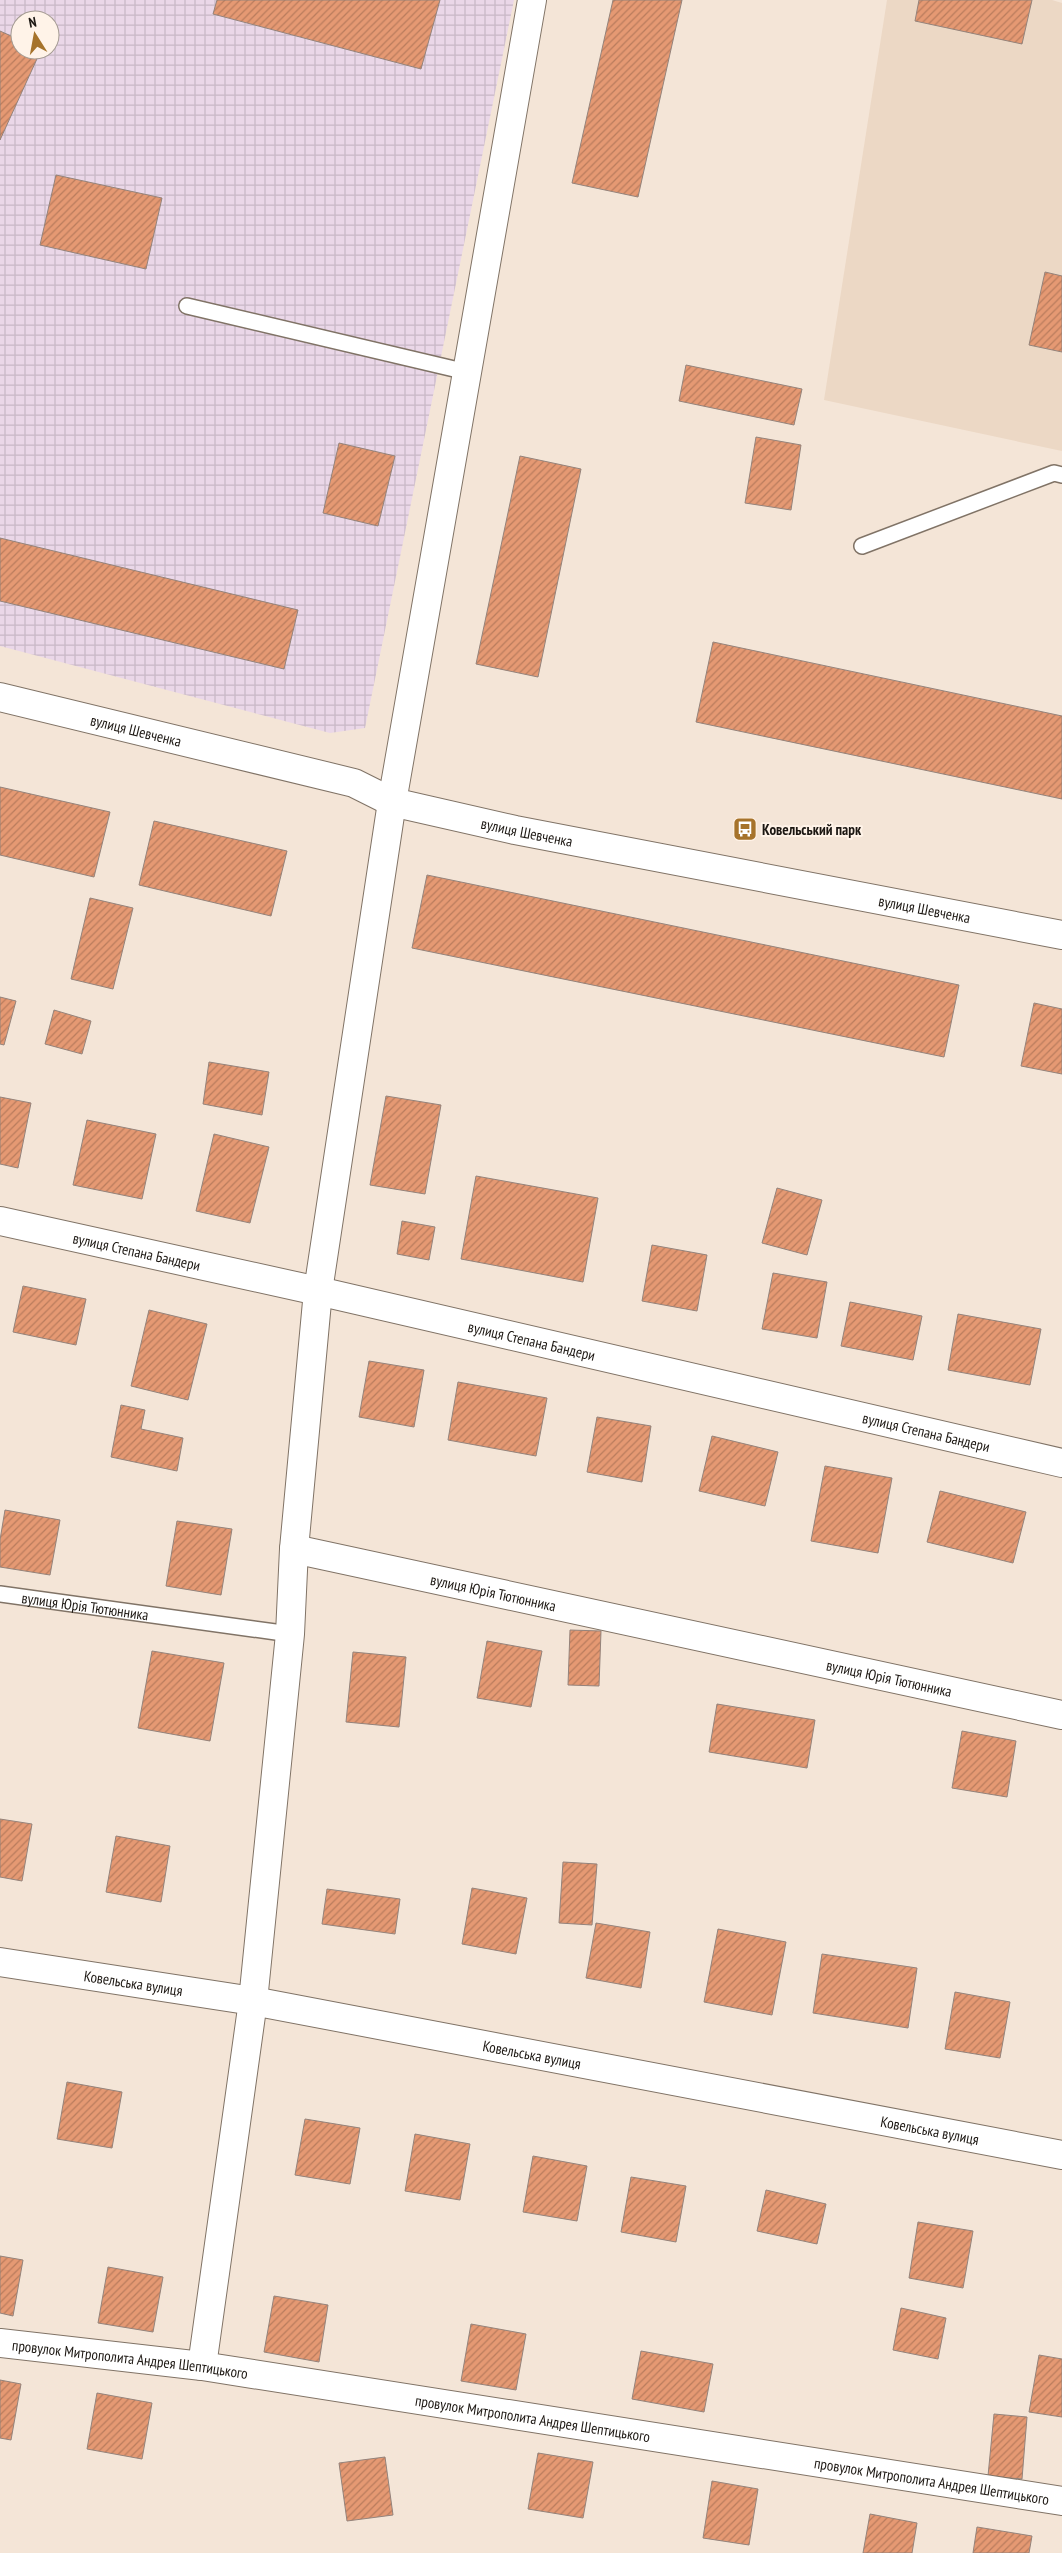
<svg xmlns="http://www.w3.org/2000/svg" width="1062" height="2553" font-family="'PT Sans Narrow',sans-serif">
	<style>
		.built { fill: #ecd8c5 }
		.industrial { fill: url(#industrial-grid); fill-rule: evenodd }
		.building { fill: url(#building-hatch); stroke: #94837b }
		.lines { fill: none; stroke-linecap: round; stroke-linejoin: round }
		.service-casing { stroke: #807366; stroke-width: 18 }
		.minor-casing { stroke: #807366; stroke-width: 30 }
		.tertiary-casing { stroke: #807366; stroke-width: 30 }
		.service { stroke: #fff; stroke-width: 15 }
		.minor { stroke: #fff; stroke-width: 28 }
		.tertiary { stroke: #fff; stroke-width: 28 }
		.labels { text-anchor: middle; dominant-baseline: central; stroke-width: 4; stroke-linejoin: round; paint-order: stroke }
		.street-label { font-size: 15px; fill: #1c1712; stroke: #fff3e8 }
		.poi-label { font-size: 15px; font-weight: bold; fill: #1c1712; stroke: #fff3e8; text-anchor: start }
	</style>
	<defs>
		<pattern id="industrial-grid" width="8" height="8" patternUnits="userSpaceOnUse" patternTransform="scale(1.25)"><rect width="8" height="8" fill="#ead7e8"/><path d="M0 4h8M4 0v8" fill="none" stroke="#c8b8c6"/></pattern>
		<pattern id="building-hatch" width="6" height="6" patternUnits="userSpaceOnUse" patternTransform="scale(1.25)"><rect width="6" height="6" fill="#e59973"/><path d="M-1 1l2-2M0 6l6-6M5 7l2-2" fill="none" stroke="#b97c5d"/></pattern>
	</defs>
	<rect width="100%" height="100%" fill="#f4e5d7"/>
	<!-- built -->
	<path class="built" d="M887 0H1052L1062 3V451L824 400Z"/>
	<!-- industrial -->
	<path class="industrial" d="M0 0H514L365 728 330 733 0 646ZM20 20H50V50H20Z"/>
	<!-- building -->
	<path class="building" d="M217 0H440L421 69 213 14Z
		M613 0H682L638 197 572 183Z
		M919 0H1032L1022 44 915 21Z
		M0 31 20 40V50H41L0 140Z
		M56 175 162 198 146 269 40 245Z
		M1045 272 1062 276V352L1029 345Z
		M686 365 802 389 794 425 679 401Z
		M756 437 801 445 791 510 745 503Z
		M339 443 395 456 378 526 323 513Z
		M520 456 581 469 538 677 476 664Z
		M0 538 298 610 284 669 0 601Z
		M713 642 1062 716V799L696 722Z
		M0 787 110 812 94 877 0 855Z
		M154 821 287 851 271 916 139 885Z
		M427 875 959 985 944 1057 412 948Z
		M90 898 133 908 113 989 71 979Z
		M0 997 16 1001 4 1045 0 1044Z
		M1034 1003 1062 1009V1074L1021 1066Z
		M54 1010 91 1021 82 1054 45 1044Z
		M209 1062 269 1072 262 1115 203 1104Z
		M386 1096 441 1105 425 1194 370 1185Z
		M0 1097 31 1103 18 1168 0 1164Z
		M87 1120 156 1134 142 1199 73 1185Z
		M214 1134 269 1147 250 1223 196 1211Z
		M476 1176 598 1198 583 1282 461 1259Z
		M777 1188 822 1200 807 1255 762 1243Z
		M402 1221 435 1227 429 1260 397 1254Z
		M652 1245 707 1255 697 1311 642 1301Z
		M773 1273 827 1282 817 1338 762 1329Z
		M23 1286 86 1299 76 1345 13 1332Z
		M850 1302 922 1316 913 1360 841 1346Z
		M149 1310 207 1324 188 1400 131 1386Z
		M958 1314 1041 1329 1030 1385 948 1370Z
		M369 1361 424 1370 414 1427 359 1417Z
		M458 1382 547 1398 536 1456 448 1440Z
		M121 1405 145 1410 141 1429 183 1438 177 1471 111 1457Z
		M597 1417 651 1426 642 1482 587 1472Z
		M712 1436 778 1452 765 1506 699 1491Z
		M825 1466 892 1478 878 1553 811 1541Z
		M940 1491 1026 1512 1013 1563 927 1542Z
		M5 1510 60 1520 50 1575 0 1567V1540Z
		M177 1521 232 1529 221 1595 166 1586Z
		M570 1630 601 1631 599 1686 568 1685Z
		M487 1641 542 1651 531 1707 477 1698Z
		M152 1651 224 1663 210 1741 138 1728Z
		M353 1652 406 1657 399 1727 346 1722Z
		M717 1704 815 1720 807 1768 709 1752Z
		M962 1731 1016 1741 1007 1797 952 1788Z
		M0 1819 32 1824 22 1881 0 1877Z
		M116 1836 170 1846 161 1902 106 1892Z
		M563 1862 597 1864 592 1925 559 1923Z
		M472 1888 527 1898 516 1954 462 1944Z
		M327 1889 400 1899 395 1934 322 1924Z
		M596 1923 650 1932 641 1988 586 1978Z
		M718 1929 786 1942 772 2015 704 2002Z
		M822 1954 917 1968 908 2028 813 2013Z
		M955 1992 1010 2002 1000 2058 945 2049Z
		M67 2082 122 2092 112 2148 57 2139Z
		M305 2119 360 2128 350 2184 295 2175Z
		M415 2134 470 2144 460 2200 405 2191Z
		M533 2156 587 2166 577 2221 523 2212Z
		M631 2177 686 2186 676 2242 621 2232Z
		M766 2190 826 2204 817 2244 757 2231Z
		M918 2222 973 2231 963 2288 909 2278Z
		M0 2256 23 2260 13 2316 0 2313Z
		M108 2267 163 2277 153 2332 98 2323Z
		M274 2296 328 2305 319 2362 264 2352Z
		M901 2308 946 2318 938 2359 893 2350Z
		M471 2324 526 2334 516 2390 461 2381Z
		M641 2351 713 2364 704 2412 632 2399Z
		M1039 2355 1062 2359V2417L1029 2412Z
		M0 2380 21 2384 11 2440 0 2438Z
		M97 2393 152 2403 142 2459 87 2449Z
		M994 2414 1027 2417 1022 2479 988 2476Z
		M538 2453 593 2462 583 2518 528 2509Z
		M385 2457 393 2515 347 2521 339 2463Z
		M712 2481 758 2489 749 2545 703 2538Z
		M870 2514 917 2523 912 2553H863Z
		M977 2527 1032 2536 1029 2553H973Z"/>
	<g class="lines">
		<!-- service casing -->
		<g class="service-casing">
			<g id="service">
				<path d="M187 306 467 372"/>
				<path d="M862 546 1054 473 1062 475"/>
				<path id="s1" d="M0 1594 290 1634"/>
			</g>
		</g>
		<!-- minor casing -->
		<g class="minor-casing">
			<g id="minor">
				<path id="s2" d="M294 1549 1062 1715"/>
				<path id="s3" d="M0 1962 253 2001 1062 2155"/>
				<path id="s4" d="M0 2343 202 2366 1062 2501"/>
				<path d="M202 2366 253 2001 290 1634 294 1549 318 1291 392 802 532 0"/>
			</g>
		</g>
		<!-- tertiary casing -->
		<g class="tertiary-casing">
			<g id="tertiary">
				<path id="s5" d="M0 697 354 783 392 802 515 830 1062 935"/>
				<path id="s6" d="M0 1221 318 1291 1062 1463"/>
			</g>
		</g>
		<!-- service -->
		<use href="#service" class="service"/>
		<!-- minor -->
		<use href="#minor" class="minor"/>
		<!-- tertiary -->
		<use href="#tertiary" class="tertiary"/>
	</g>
	<!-- icons -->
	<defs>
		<g id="bus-square" transform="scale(1.25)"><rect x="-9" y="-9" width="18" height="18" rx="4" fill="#a6732b" stroke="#fff3e8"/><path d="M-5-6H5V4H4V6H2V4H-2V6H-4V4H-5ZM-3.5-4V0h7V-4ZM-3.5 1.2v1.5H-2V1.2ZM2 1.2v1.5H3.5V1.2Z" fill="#fff"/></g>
	</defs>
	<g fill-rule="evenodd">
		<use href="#bus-square" x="745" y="829"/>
	</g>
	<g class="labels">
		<!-- street labels -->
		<g class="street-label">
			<text stroke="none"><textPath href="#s5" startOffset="140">вулиця Шевченка</textPath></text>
			<text stroke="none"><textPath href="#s5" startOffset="545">вулиця Шевченка</textPath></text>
			<text stroke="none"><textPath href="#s5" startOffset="950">вулиця Шевченка</textPath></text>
			<text stroke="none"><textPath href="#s6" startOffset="140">вулиця Степана Бандери</textPath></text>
			<text stroke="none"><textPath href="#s6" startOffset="545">вулиця Степана Бандери</textPath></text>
			<text stroke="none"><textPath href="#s6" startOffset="950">вулиця Степана Бандери</textPath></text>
			<text stroke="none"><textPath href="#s2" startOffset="204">вулиця Юрія Тютюнника</textPath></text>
			<text stroke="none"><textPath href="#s1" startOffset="86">вулиця Юрія Тютюнника</textPath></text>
			<text stroke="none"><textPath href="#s2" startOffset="609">вулиця Юрія Тютюнника</textPath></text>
			<text stroke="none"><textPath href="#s3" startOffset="135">Ковельська вулиця</textPath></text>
			<text stroke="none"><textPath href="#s3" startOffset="540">Ковельська вулиця</textPath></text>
			<text stroke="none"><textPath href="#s3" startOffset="945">Ковельська вулиця</textPath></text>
			<text stroke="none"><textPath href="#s4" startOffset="131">провулок Митрополита Андрея Шептицького</textPath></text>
			<text stroke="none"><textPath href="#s4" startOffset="538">провулок Митрополита Андрея Шептицького</textPath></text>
			<text stroke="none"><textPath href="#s4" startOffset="942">провулок Митрополита Андрея Шептицького</textPath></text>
		</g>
		<!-- poi labels -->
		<g class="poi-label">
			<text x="762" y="829">Ковельський парк</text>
		</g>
	</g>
	<!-- north arrow -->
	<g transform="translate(35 35) rotate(349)"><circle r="24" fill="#fff3e8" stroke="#a49b92"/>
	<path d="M0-4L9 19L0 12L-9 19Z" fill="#a6732b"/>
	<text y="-8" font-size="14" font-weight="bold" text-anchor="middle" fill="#1c1712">N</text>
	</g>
</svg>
